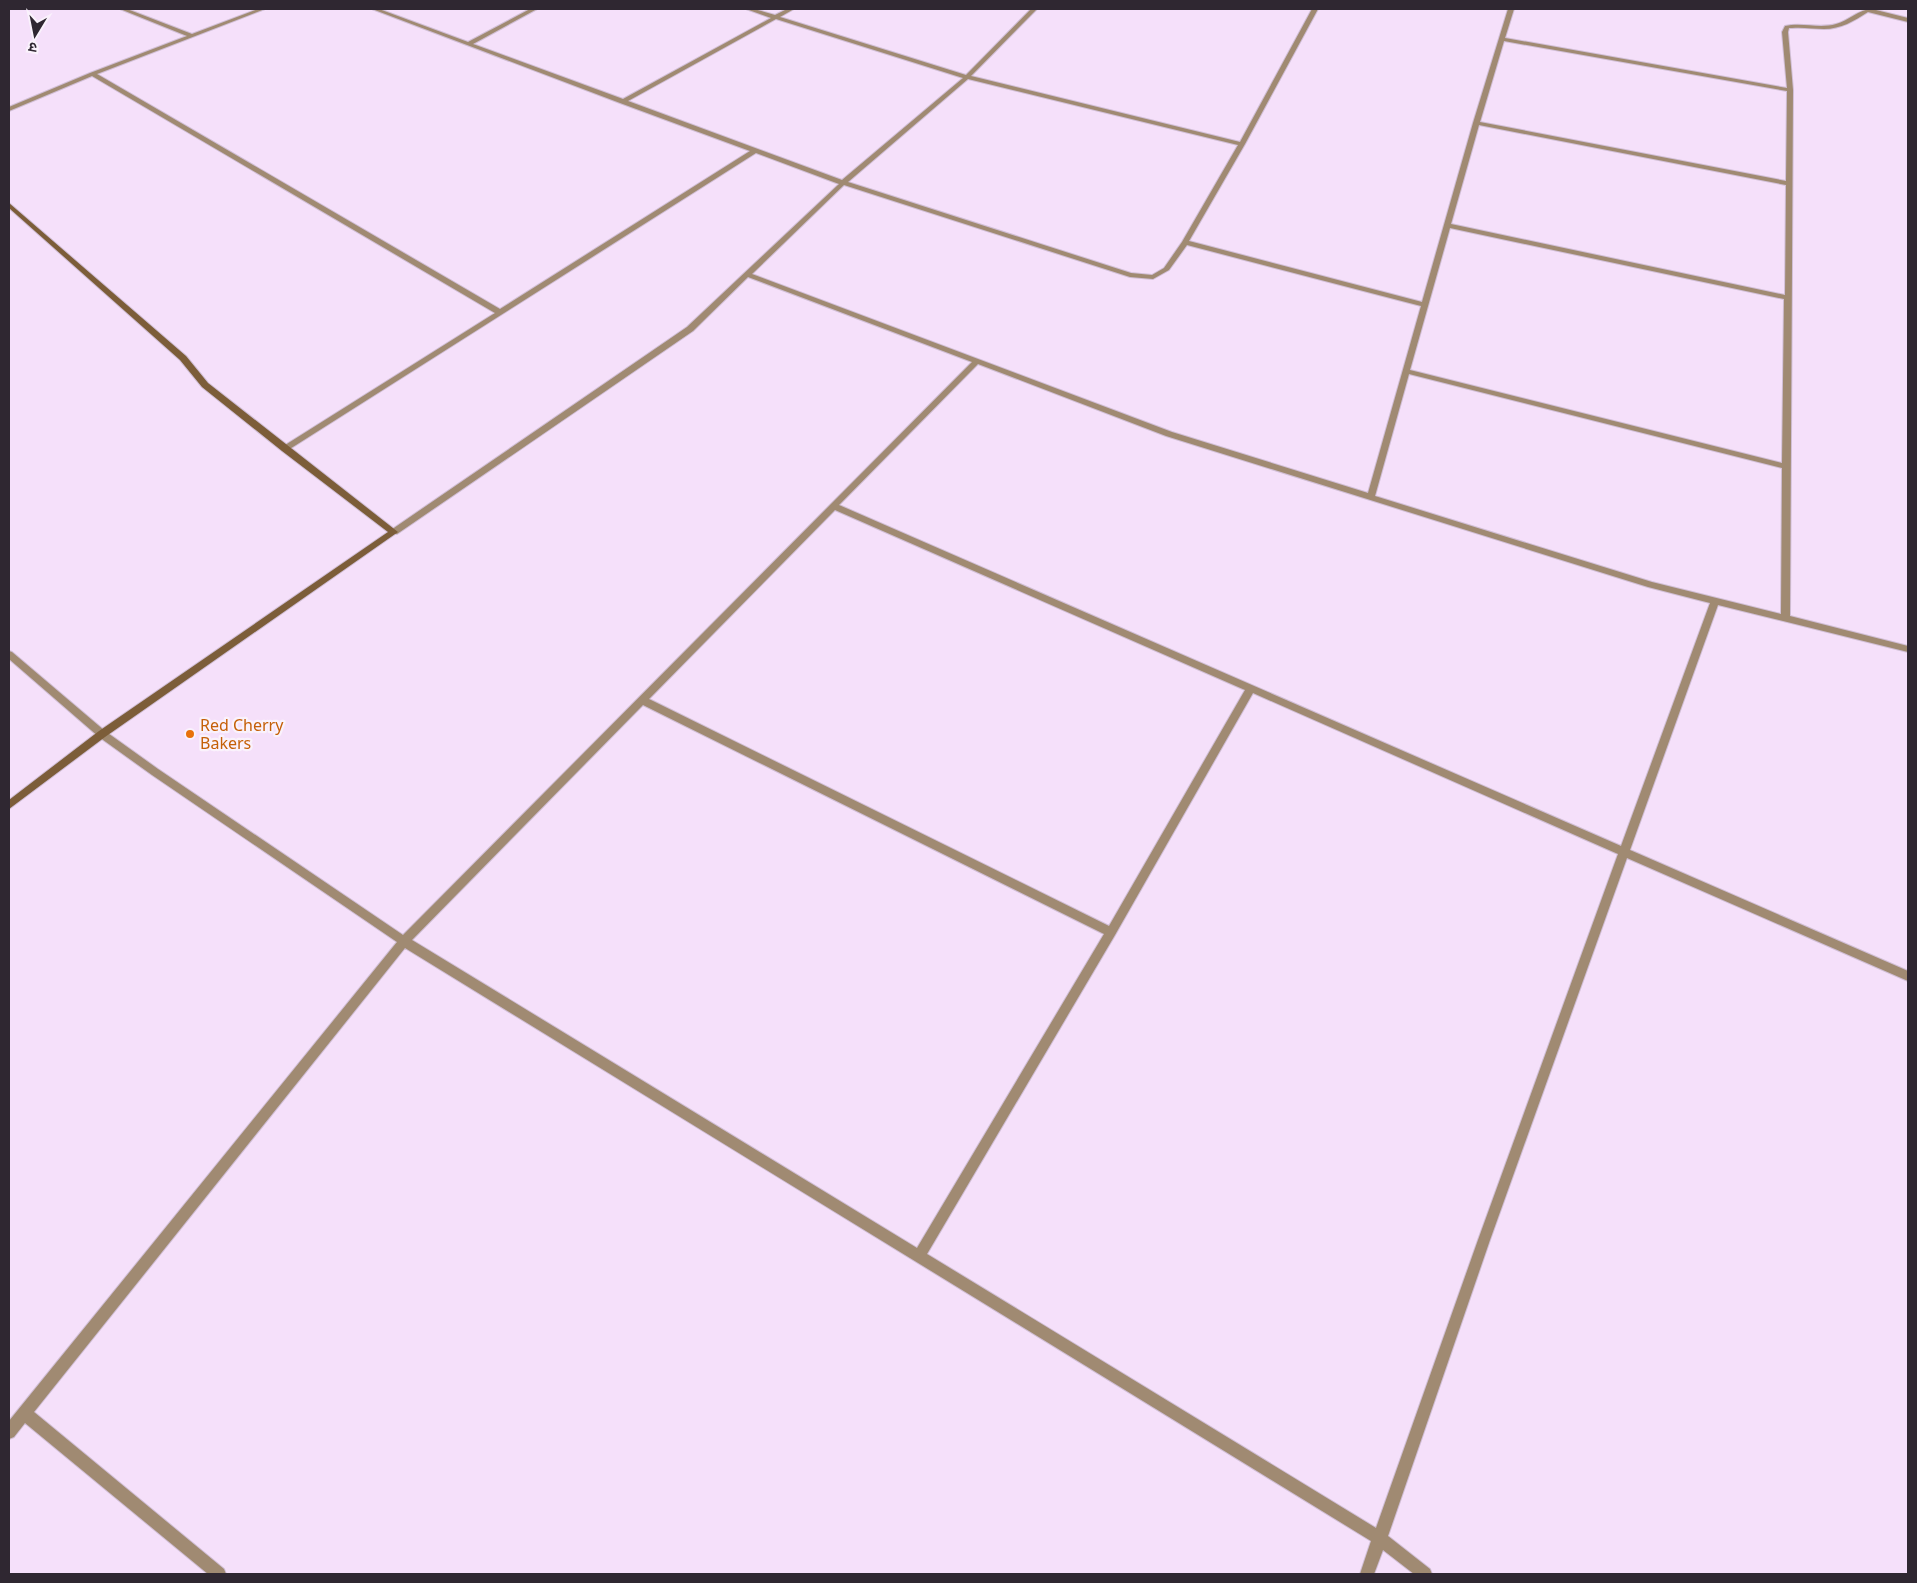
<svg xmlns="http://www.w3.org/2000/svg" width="1917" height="1583" font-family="'Noto Sans','Noto Sans Devanagari',sans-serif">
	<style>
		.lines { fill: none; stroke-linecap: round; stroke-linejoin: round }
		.street-casing { stroke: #d1bfd6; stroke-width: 2 }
		.secondary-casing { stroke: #d1bfd6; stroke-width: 2 }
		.street { fill: #a08a72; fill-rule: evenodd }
		.secondary { fill: #7c5d39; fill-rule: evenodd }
		.food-dot { fill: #e8710a; stroke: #faf2fc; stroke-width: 2 }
		.labels { text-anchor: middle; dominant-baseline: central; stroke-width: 4.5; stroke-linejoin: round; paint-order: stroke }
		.food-label { font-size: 16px; fill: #c56008; stroke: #faf2fc; text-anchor: start }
	</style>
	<rect width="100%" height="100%" fill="#f5e0fa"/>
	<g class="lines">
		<!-- street casing -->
		<g class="street-casing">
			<path id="street" d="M120 9H127L192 34 258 9H265L97 74 500 309 750 151 620 103 372 9H379L468 42 530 9H537L473 44 623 99 771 18 746 9H754L775 15 787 9H794L780 17 966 75 1031 9H1037L971 76 1240 142 1312 9H1318L1245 144 1189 241 1422 302 1473 123 1508 9H1514L1505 38 1787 88 1782 32 1785 26C1802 22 1819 29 1836 24 1848 21 1859 9 1872 9L1908 18V22L1868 12C1854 21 1841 29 1824 29 1813 29 1803 27 1792 28H1789L1788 32 1793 90 1790 616 1908 646V652L1718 605 1630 850 1908 971V981L1627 858 1490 1240 1388 1536 1430 1569 1432 1574H1414L1383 1550 1374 1574H1360L1371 1541 405 948 34 1412 224 1569 226 1574H208L25 1423 14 1437 9 1439V1421L397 942 152 775 99 737 9 659V651L12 652 105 731 158 769 403 935 972 362 748 277 693 331 397 534H391V530L687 327 839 184 756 153 285 452 281 449 282 447 495 313 92 76 9 111V107L90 73 187 36ZM776 19 963 78 842 180 628 101ZM1504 41 1787 91 1786 181 1480 122ZM968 79 1238 145 1182 242 1164 268 1152 275 1131 273 848 182ZM1479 125 1786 185 1785 295 1451 224ZM844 185 1130 277 1153 279 1169 270 1187 245 1421 306 1368 493 1172 432 752 274ZM1450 228 1784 299 1782 463 1410 370ZM978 364 1166 436 1648 587 1710 603 1621 846 839 505ZM1409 374 1782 468 1781 614 1652 582 1375 496ZM835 510 1245 690 1109 926 649 699ZM1253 693 1618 854 1478 1240 1376 1528 927 1254 1115 935ZM643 705 1104 934 917 1248 412 940Z"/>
		</g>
		<!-- secondary casing -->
		<g class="secondary-casing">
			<path id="secondary" d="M9 203 186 356 208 383 398 532 105 737 9 809V800L99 731 388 532 282 451 202 387 180 360 9 208Z"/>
		</g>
		<!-- street -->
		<use href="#street" class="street"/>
		<!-- secondary -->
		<use href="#secondary" class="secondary"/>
	</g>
	<!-- markers -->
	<circle class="food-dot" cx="190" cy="734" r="5"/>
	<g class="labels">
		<!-- food labels -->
		<g class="food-label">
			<text x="200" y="725">Red Cherry<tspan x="200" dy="18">Bakers</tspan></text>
		</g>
	</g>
	<!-- border -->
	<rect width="1917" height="1583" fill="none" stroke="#2f2731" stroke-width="20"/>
	<!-- north arrow -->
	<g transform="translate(35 35) rotate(190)" stroke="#faf2fc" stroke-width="4" paint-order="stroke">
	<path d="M0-4L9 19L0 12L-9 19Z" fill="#2f2731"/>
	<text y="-8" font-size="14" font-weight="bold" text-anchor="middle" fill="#2f2731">उ</text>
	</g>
</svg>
